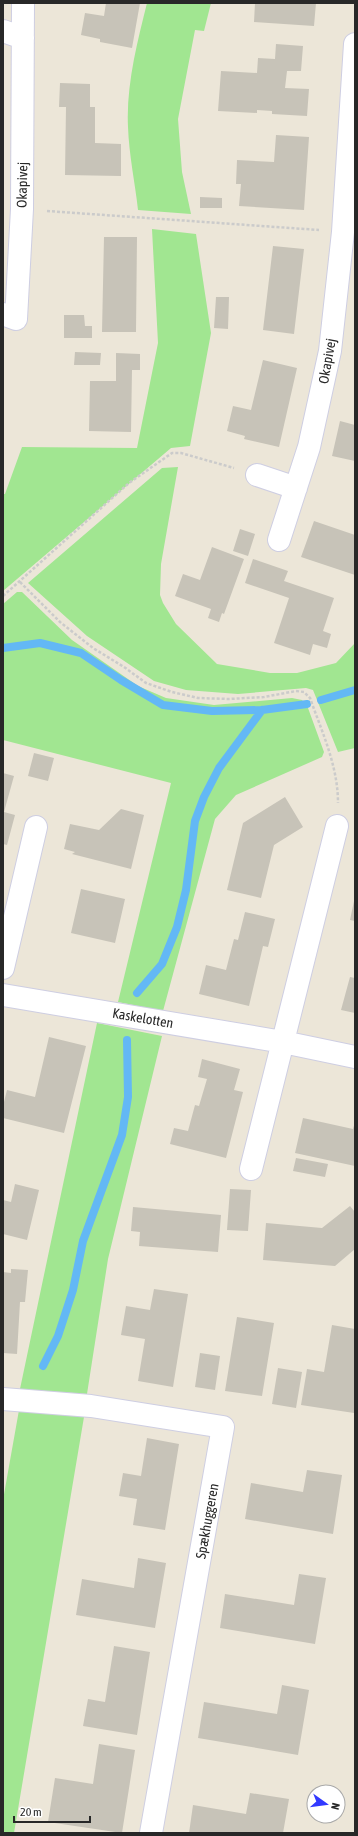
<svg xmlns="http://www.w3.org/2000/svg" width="358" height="1836" font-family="'Asap Condensed',sans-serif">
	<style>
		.green { fill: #a1e691 }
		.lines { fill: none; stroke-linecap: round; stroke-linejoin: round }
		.stream { stroke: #63b8f5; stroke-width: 8 }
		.building { fill: #c7c3b8 }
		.minor-casing { stroke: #cecee2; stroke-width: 24 }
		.path { stroke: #cbcbcb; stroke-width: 2.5; stroke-dasharray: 3 2; stroke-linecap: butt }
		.minor { stroke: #fff; stroke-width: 22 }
		.labels { text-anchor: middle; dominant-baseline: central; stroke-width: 4; stroke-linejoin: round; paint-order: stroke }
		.street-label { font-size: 14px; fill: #282828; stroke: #fff }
	</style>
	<rect width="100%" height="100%" fill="#ece6d8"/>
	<!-- green -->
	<path class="green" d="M147 3H211L204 31 195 30 178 119 182 172 191 214 138 210C135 183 129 155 128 127 126 86 137 43 147 3Z
		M152 229 196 234 211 333 190 446 171 448 3 591V494H5L22 447 137 448 158 343Z
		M178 467 161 564 160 595 163 603 176 624 217 664 270 673H297L336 663 355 643V748L338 752 313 690 306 688 238 694 186 690 154 681 87 636 28 583 162 468Z
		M17 592H22L72 640 138 686 166 698 214 705 292 698 302 700 308 708 324 752 322 757 236 795 215 819 163 1011 118 1002 171 783 3 740V604Z
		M97 1023 162 1036 108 1259 87 1394 20 1389Z
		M19 1410 84 1417 14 1833 3 1832V1500Z"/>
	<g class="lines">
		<!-- stream -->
		<path class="stream" d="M3 648 40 643 81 653 121 680 163 705 212 711 262 710 307 704
			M321 700 355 690
			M137 993 162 964 177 927 186 890 195 821 204 797 219 768 262 710
			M43 1366 58 1336 73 1290 83 1241 122 1135 128 1097 127 1040"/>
	</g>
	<!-- building -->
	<path class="building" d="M106 3H140L132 48 100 42V39L81 35 85 13 104 16Z
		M255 3H316L314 26 254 22Z
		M276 44 303 46 301 71H287L285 88 309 89 307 116 272 114V111L257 110V113L218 111 221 71 257 73 258 58 275 59Z
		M60 83 90 84V107H95V143L121 144V176L65 175 66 107H59Z
		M276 135 309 137 304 210 239 206 241 184H236L237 160 274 162Z
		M200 197 222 198V208H200Z
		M104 237H137L136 332H102Z
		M273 246 304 249 294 334 263 330Z
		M216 297H229L228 329 214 328Z
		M64 315H84L85 326H92V338H64Z
		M75 352 101 353 100 365H74Z
		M116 353 140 354V370H132L131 432 89 431 90 381H116Z
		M263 360 297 368 279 447 244 439 245 436 227 431 233 406 251 410Z
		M340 421 355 425V461L332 456Z
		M314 521 355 535V575L301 557Z
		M240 529 255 534 248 556 233 551Z
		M212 547 244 559 224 614 222 613 219 622 208 618 211 609 175 596 183 574 200 580Z
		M253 559 288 571 284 581 334 598 323 631 331 634 327 648 313 644 310 655 274 643 289 598 245 583Z
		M34 753 54 758 48 781 28 776Z
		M3 773 14 776 4 812 15 815 7 845 3 844Z
		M285 797 303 827 274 845 261 898 227 890 243 823Z
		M121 809 144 815 131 869 72 854 75 852 64 849 70 824 99 830Z
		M81 889 125 899 115 943 71 933Z
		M354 901H355V921L350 920Z
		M245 912 275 919 268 947 263 946 249 1006 199 994 206 965 226 970 234 939 238 940Z
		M350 977 355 978V1013L341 1010Z
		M49 1037 86 1046 64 1133 3 1118V1106L7 1090 35 1097Z
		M202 1059 240 1069 234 1090 243 1092 226 1158 170 1144 174 1128 188 1131 195 1105 199 1106 207 1079 198 1077Z
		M303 1118 353 1129 355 1122V1166L295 1153Z
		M296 1158 328 1164 325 1177 293 1171Z
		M15 1184 39 1190 27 1240 3 1234V1200L11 1202Z
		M230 1189 251 1190 248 1231 227 1230Z
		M350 1206 355 1212V1249L335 1266 263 1260 266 1223 322 1228Z
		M133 1207 221 1215 218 1252 139 1246 140 1232 131 1231Z
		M11 1269 28 1270 25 1302H20L17 1354 3 1353V1272L11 1273Z
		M154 1289 188 1294 173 1387 138 1381 145 1339 121 1335 126 1306 150 1310Z
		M237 1317 274 1323 262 1396 225 1391Z
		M332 1325 355 1329 354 1413 301 1405 307 1369 324 1372Z
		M200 1353 220 1356 215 1390 195 1387Z
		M278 1368 302 1372 296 1408 272 1404Z
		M147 1438 179 1444 165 1530 133 1525 137 1499 119 1496 123 1473 141 1476Z
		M307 1470 342 1475 333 1534 245 1519 251 1483 303 1492Z
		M138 1558 166 1563 155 1628 76 1615 82 1579 134 1588Z
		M299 1574 326 1578 315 1644 220 1628 225 1594 294 1605Z
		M114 1646 150 1652 137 1735 83 1726 88 1699 105 1702Z
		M282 1685 309 1690 298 1755 198 1738 204 1702 277 1714Z
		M99 1744 135 1750 122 1833 48 1822 55 1778 93 1784Z
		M250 1793 289 1799 283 1833H189L193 1805 246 1814Z"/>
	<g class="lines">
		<!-- minor casing -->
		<g class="minor-casing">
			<path id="minor" d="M3 31 23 38
				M3 314 16 319 22 209 23 3
				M257 475 296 488
				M279 540 309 447 330 351 343 232 355 44
				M3 968 36 827
				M3 995 283 1042 355 1057
				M251 1169 337 826
				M3 1399 91 1406 223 1427 151 1833"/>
		</g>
		<!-- path -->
		<path class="path" d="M47 211 319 230
			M20 582 60 622 93 648 124 667 146 683 172 692 198 698 229 699 264 697 296 691 304 692 310 698C322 732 338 766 338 803
			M3 596 129 483 172 453H181L234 468"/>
		<!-- minor -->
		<use href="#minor" class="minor"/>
	</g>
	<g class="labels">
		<!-- street labels -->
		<g class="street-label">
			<text transform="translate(22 185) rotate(-89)">Okapivej</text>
			<text transform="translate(327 361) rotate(-80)">Okapivej</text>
			<text transform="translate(143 1018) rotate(10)">Kaskelotten</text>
			<text transform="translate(207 1521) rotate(-80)">Spækhuggeren</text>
		</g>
	</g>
	<!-- border -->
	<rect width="358" height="1836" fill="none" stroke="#282828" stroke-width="8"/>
	<!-- north arrow -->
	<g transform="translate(326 1804) rotate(104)"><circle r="19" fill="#ffffff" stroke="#a9a9a9"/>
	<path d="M0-3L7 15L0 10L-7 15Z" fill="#3239ff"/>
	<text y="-6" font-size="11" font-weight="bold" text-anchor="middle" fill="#282828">N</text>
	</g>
	<!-- scale -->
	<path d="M14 1816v6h76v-6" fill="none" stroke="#282828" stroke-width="2"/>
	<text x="20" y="1816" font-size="12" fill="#282828" stroke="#ffffff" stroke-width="3" paint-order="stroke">20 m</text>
</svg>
